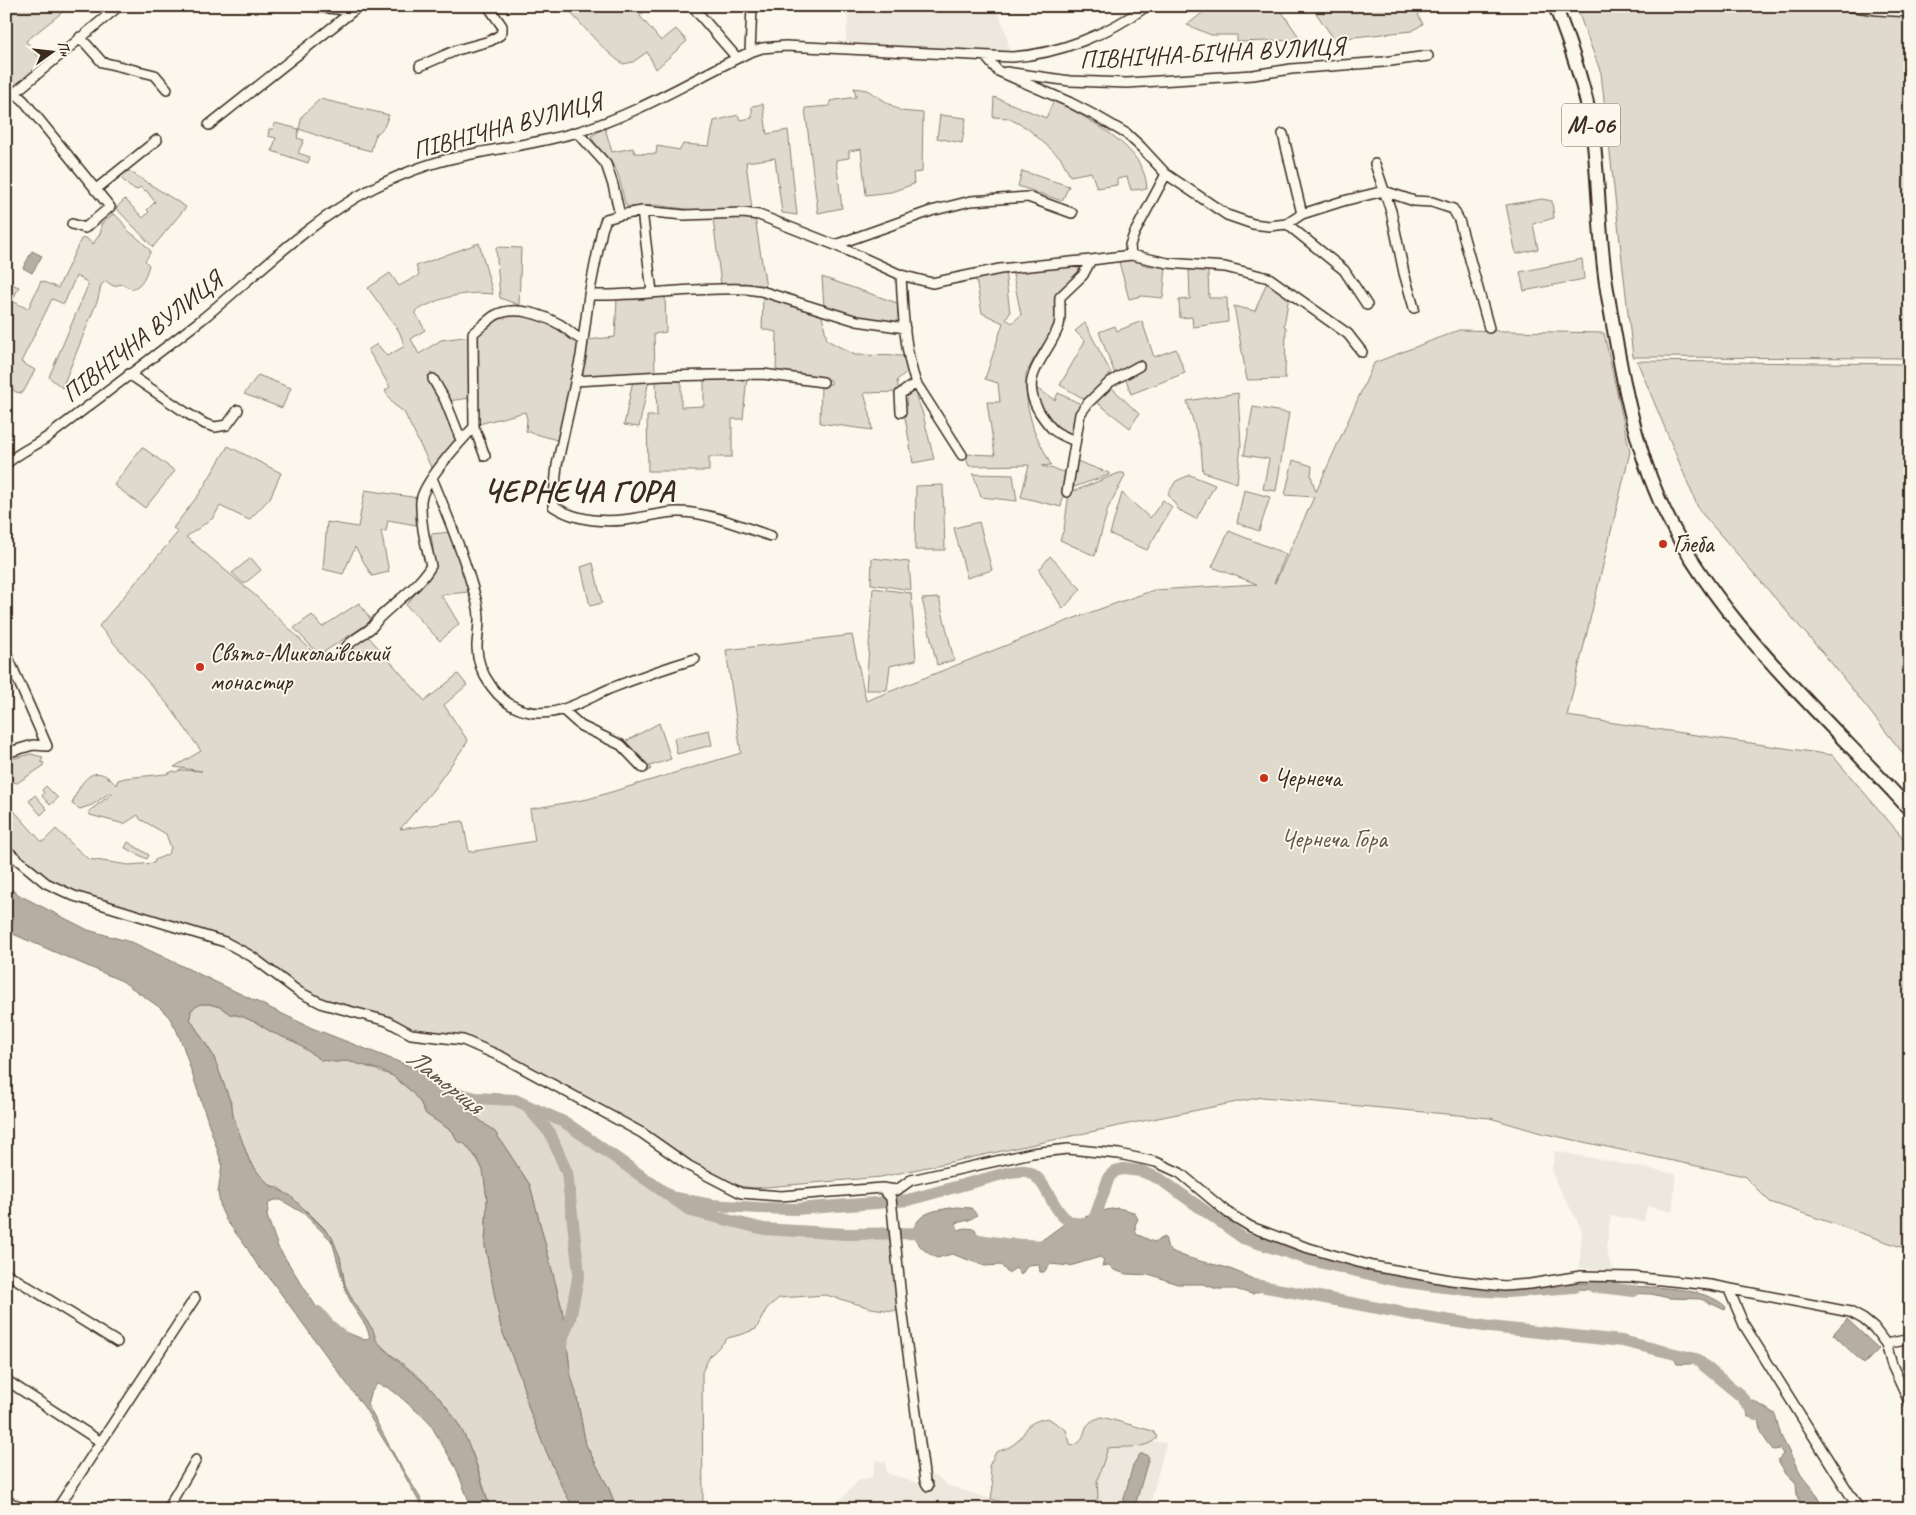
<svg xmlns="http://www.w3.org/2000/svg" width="1916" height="1515" font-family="Caveat,sans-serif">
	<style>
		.built { fill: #ede8dd }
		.green { fill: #dfd9ce; stroke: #8d8276 }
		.water { fill: #b6aea2; stroke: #85796d; fill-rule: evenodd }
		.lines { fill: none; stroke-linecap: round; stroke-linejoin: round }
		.river { stroke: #b6aea2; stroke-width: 12 }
		.minor-casing { stroke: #3b2a1e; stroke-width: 12 }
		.highway-casing { stroke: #3b2a1e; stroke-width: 16 }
		.minor { stroke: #fbf7ec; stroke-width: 9 }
		.highway { stroke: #fbf7ec; stroke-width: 12 }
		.poi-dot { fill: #c8321e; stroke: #fbf7ec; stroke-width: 2 }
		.labels { text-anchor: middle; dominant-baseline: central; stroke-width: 4; stroke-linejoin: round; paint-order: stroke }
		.shield { fill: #fbf7ec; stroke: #75685c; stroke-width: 1 }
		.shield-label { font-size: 24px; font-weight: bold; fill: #3b2a1e }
		.street-label { font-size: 25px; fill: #3b2a1e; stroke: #fbf7ec }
		.poi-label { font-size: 25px; fill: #3b2a1e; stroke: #fbf7ec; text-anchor: start }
		.park-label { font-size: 25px; fill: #64564a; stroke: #fbf7ec }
		.water-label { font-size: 26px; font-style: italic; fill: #605246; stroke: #fbf7ec }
		.district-label { font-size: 30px; font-weight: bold; letter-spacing: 1px; fill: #3b2a1e; stroke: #fbf7ec }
	</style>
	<rect width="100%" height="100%" fill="#fbf7ec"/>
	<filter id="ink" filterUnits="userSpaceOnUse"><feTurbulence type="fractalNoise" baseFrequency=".02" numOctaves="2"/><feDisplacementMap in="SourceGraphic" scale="10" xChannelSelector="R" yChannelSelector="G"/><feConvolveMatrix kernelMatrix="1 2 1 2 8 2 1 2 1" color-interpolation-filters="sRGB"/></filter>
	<g filter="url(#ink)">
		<!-- built -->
		<path class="built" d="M844 6H996L1006 33 1010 52 845 45 848 19Z
			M1555 1151 1676 1174 1672 1212 1647 1206 1644 1221 1611 1216 1606 1248 1612 1270 1579 1268 1582 1231 1577 1220 1556 1183 1552 1168Z
			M1105 1436 1166 1443 1149 1509H1083Z
			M876 1460 886 1462V1473L930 1487V1476H937L947 1485 1022 1509H832L859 1480 872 1477Z"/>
		<!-- green -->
		<path class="green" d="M6 6H70L26 41 43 63C34 71 19 90 6 86Z
			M564 6H621L623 8 626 6H638L644 12 640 16 661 41 676 29 687 41 656 69 647 52 633 62 623 64C600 48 584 26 564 6Z
			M1211 6H1278L1301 40 1237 42V35H1211L1187 25Z
			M1311 6H1424L1418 15 1423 24 1412 31 1334 39Z
			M1576 6H1910V358L1633 357 1601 73Z
			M854 88 867 90 901 111 923 113 922 172 913 173 914 184 891 192 866 195 861 149 849 151V158L836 160 842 208 818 213 805 108 830 106V101L856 97Z
			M994 97 1046 118 1054 100C1086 119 1146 145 1147 189L1131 190 1127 177 1117 179V185L1097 188 1091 172 1070 176 1061 158 1027 128 1008 118 993 117Z
			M320 99 389 115 384 127 378 133H376L371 151 336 142 299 129 297 138 304 140 298 153 310 157 308 163 272 151 276 138 268 136 269 129H273L275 123 299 129 302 116Z
			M763 104 767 134 788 130 797 215 782 213 775 158 746 162 752 210 710 212 653 205 633 207 626 206C622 194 621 179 615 168 609 156 596 148 591 136L605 128 612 152 633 148 635 153 656 154 657 146 680 150 683 144 709 146 714 121 738 115 740 120 752 118V106Z
			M940 115 966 118 962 143 937 138Z
			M125 171H129L186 207 153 247 116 208 125 199 143 218 149 212 147 210 155 202 146 190 145 191 140 187 137 190 130 187 119 176Z
			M1022 171 1069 186 1062 201 1018 186Z
			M1542 199 1552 201 1554 218 1533 224 1538 249 1516 254 1506 205Z
			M113 214C123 219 124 228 131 233 137 237 143 243 150 250V253L145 261 149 265C146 275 143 285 132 289L122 284 113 286 106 281 101 285 98 299 62 388 49 377 89 283 76 276 64 304 52 299 21 362 35 370 24 391 21 393 16 392 6 385V282L19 287 12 301 28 309 41 281 58 288 81 239 86 238 93 244 101 232V224Z
			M713 218H755L766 288 745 283 721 285Z
			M479 243 493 294C465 291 439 297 415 312L425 330 411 339 419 354 441 340 471 336V398L448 401 458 439 434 470 432 469 404 412 393 404 385 391 390 387 368 350 377 344 387 356 405 346 399 331 368 288 390 273 399 286 419 275 416 266Z
			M496 247 521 248 519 305 500 298Z
			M1129 258 1145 265 1166 268 1163 298 1142 296 1129 299 1119 262Z
			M1582 259 1584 279 1524 291 1520 272Z
			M1077 266 1079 270 1076 276 1056 293 1057 325 1034 359 1026 374V389L1028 408 1034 431 1051 465 1042 466 1068 473 1061 507 1021 497 1029 465 969 466 964 454 995 455 987 402H1000L998 383 985 379 1003 323 982 313 976 279 1005 271 1010 313 1006 319 1012 323 1021 315 1012 270Z
			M1189 269 1208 271 1209 298H1227L1228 322 1193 327 1192 317 1180 318 1179 300 1190 299Z
			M822 277 900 304V325L868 321 824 308Z
			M1267 282 1289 296 1284 326 1286 327 1285 379 1247 380 1234 306 1255 311Z
			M665 293 666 332 654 334 655 374 580 376 587 340 615 337 617 298Z
			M763 295 821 311 827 340 855 355 907 356 910 369 897 380 899 392 864 393 870 414 872 430 820 423 821 384H831V380L776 373 777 332 762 329Z
			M508 313C542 316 553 324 579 343L560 441 526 431 527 419 525 412 479 424 477 335 496 318Z
			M1142 321 1154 357 1176 349 1185 373 1131 394 1125 376 1141 363 1115 374 1099 332 1115 326 1117 331Z
			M1085 323 1111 373 1103 384 1086 400 1060 385 1085 341 1075 331Z
			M1459 330 1604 333 1630 452 1567 716 1832 755 1910 846V1250L1770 1202 1744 1176 1541 1133 1490 1118 1262 1097 1123 1125 881 1177 755 1188 737 1186 693 1164 647 1131 504 1053 466 1037 412 1031 323 1001 299 988 254 955 78 895 47 878 17 856 6 846V794L11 799 7 803 41 841H44L56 829 88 859 129 865 154 863 155 860 168 854 171 848 166 834 140 819 138 815 124 824 90 815 89 811 112 794 111 792 92 805 80 809 72 804C80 782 94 759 116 785L118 780 125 778 166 774 174 771 176 772 181 770 202 771 174 767 201 751 170 707 99 626 178 532 173 528 200 493 228 446 281 473 270 498 249 520 220 506 213 518 186 537 257 597 318 657 342 655 367 635 425 701 458 674 467 685 444 705 468 741 433 790 400 829 463 821 469 852 535 841 530 809 588 799 741 753 726 650 852 635 866 701 1080 616 1154 590 1257 584 1212 567 1229 531 1286 554 1274 583H1275L1314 497 1285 495 1293 460 1312 466 1311 476 1316 492 1374 363Z
			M1637 361 1910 364V762L1833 665 1699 510Z
			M258 375 291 388 282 408 244 394Z
			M747 376 743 419H732V457H709V471H648L647 416H657L656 381H681V407L704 406V377Z
			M633 380H649L639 427 624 425Z
			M1109 385 1139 414 1130 428 1095 401Z
			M1034 387 1055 400 1058 393 1083 405 1073 439 1053 429 1035 403Z
			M909 392H914L922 411 934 459 913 463 903 406 905 397Z
			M1238 393 1241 445 1237 483 1203 472 1201 447 1187 401Z
			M1253 407 1289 413 1276 491 1263 489 1269 459 1244 455Z
			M142 447 175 471 145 508 114 485Z
			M1074 460 1109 473V475L1071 488Z
			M1119 473H1124L1125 476 1108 508 1095 556 1060 540 1064 529 1069 493Z
			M973 474 1013 475 1017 501 981 497Z
			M1190 475 1215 485 1196 519 1179 510 1168 494 1176 481Z
			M943 485 945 550H915L916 486Z
			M365 490 418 498 416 525 388 520 386 531H381L389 572 372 576 355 547 343 574 323 569 327 522 358 527Z
			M1244 490 1270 497 1259 531 1237 523Z
			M1122 493 1150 518 1163 500 1172 507 1147 550 1110 534Z
			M979 522 992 570 967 578 954 528Z
			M451 532 469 590 468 592 440 595 446 602 459 624 440 641 406 605 426 580 435 566 431 534Z
			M1050 556 1081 589 1063 609 1039 570Z
			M251 558 261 570 244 584 232 573Z
			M872 558 909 562 911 590 871 584Z
			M593 563 602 603 590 606 581 567Z
			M873 588 911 593 916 660 890 666 887 690H866Z
			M939 598 954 660 937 665 922 599Z
			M359 603 372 621 319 655 294 628 312 615 322 627Z
			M659 723 671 759 650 766 651 769 647 772 623 743Z
			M709 730 712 745 677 754 674 738Z
			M31 754 43 757 41 762 44 763 42 767 17 783 13 782 11 776 6 778V760Z
			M46 786 58 798 50 805 42 796 44 793 42 790Z
			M35 795 47 809 41 815 29 801Z
			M128 842 149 855 147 859 125 848Z
			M200 1004H209L220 1007 230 1014 241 1016 257 1023 271 1032 295 1042 312 1054 335 1062 347 1061 360 1064 393 1076 411 1091 420 1102 426 1114 453 1132 457 1140 465 1144 478 1160 483 1170 487 1199 485 1246 501 1328 521 1379 529 1409 543 1444 562 1487 571 1503 577 1509H490C475 1454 463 1418 420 1378 406 1365 389 1355 376 1340L373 1330 354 1303 345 1285 340 1257 325 1229 309 1213 279 1188 270 1185 259 1174 249 1160 233 1116 232 1106 213 1055 190 1019 191 1010Z
			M449 1091 476 1098 521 1103 535 1113 566 1123 691 1211 764 1229 846 1234 890 1233 902 1308 893 1311 871 1308 826 1295 779 1298 767 1308 756 1329 743 1334 728 1338 710 1356 702 1372 703 1509H617L609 1489 586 1445 576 1393 571 1376 562 1309 530 1185 495 1132 472 1114Z
			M1102 1417 1153 1431 1157 1437C1149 1450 1122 1446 1108 1448L1097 1481 1098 1497 1095 1509H1009L1004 1508 1001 1502 991 1499 993 1486 989 1466 996 1452C1002 1450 1009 1448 1014 1444 1030 1431 1021 1423 1048 1418L1066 1430 1071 1446C1092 1441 1075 1424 1102 1417Z"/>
		<!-- water -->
		<path class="water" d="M32 251 42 256 32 273 23 268Z
			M6 886 21 896 88 930 134 943 312 1028 435 1076 472 1114 495 1132 530 1185 562 1309 571 1376 576 1393 586 1445 609 1489 617 1509H577L571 1503 562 1487 543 1444 529 1409 521 1379 501 1328 485 1246 487 1199 483 1170 478 1160 465 1144 457 1141 453 1132 426 1114 420 1102 411 1091 393 1076 381 1070 347 1061 335 1062 321 1060 295 1042 271 1032 257 1023 241 1016 230 1014 220 1007 209 1004H200L191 1010 190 1019 213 1055 232 1106 233 1116 249 1160 259 1174 270 1185 291 1196 332 1237 340 1257 345 1285 354 1303 373 1330 376 1340C392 1359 414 1372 431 1389 468 1426 475 1461 490 1509H472L456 1468 429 1422 398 1395 389 1388 377 1384 370 1394 367 1404 396 1458 427 1509H423L400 1467 364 1407 268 1276 258 1266 247 1248 226 1220 221 1209 218 1193 222 1164 183 1046 176 1029 169 1017 159 1007 122 981 6 931ZM275 1200H281L303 1213 332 1241 346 1292 354 1308 366 1326 370 1337 365 1340 348 1333H333L278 1247 267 1216 269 1202Z
			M956 1207 971 1208 977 1215 969 1220 956 1223 958 1230 965 1228 975 1229 979 1240 1005 1244 1029 1245 1045 1238 1064 1224 1106 1210 1118 1208 1134 1212 1138 1219 1135 1225 1136 1234 1154 1242 1165 1237 1168 1249C1186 1259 1205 1262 1224 1267 1240 1272 1255 1280 1270 1288L1252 1294 1235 1289H1217L1203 1284H1177L1152 1275 1126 1274 1114 1270 1109 1265 1102 1266 1104 1260 1100 1257 1070 1266 1050 1264 1044 1272H1040L1039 1264 1028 1265 1021 1275 1016 1268 1008 1273 1001 1265 985 1266 952 1254 937 1258C925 1252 918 1246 912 1233 919 1210 935 1211 956 1207Z
			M1573 1283 1608 1284 1610 1287 1603 1291 1557 1287Z
			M1624 1286C1653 1287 1706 1287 1726 1307L1725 1310 1701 1299 1669 1298 1651 1294 1620 1293 1618 1289Z
			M1847 1319 1879 1349 1864 1364 1833 1334Z
			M1682 1351 1686 1352 1691 1364H1677L1675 1360Z
			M1754 1401 1775 1414 1781 1436 1801 1475 1811 1486 1824 1509H1801L1797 1495 1796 1484 1786 1474 1778 1460 1783 1454 1780 1449 1773 1450C1765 1440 1759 1431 1758 1418L1748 1417 1746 1403Z
			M1140 1454H1144L1149 1457 1134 1509H1121L1133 1465Z"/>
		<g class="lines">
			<!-- river -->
			<path class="river" d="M435 1088 476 1098 515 1100 566 1123 691 1211 764 1229 846 1234 928 1233
				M530 1110 550 1133 567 1173 579 1273 570 1319 563 1337 562 1348
				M676 1198 711 1205 758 1208 796 1209 876 1203 908 1200 1010 1172C1015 1172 1022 1170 1026 1171 1052 1178 1052 1230 1086 1223
				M1088 1226 1095 1217 1109 1177 1115 1171 1123 1169 1141 1171 1160 1179 1243 1238 1311 1260 1398 1281 1468 1290 1507 1292 1574 1287
				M965 1238 1005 1244 1045 1246
				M1255 1285 1420 1316 1490 1327 1622 1341 1696 1359 1741 1396 1756 1415
				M1594 1287C1608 1287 1620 1290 1634 1291
				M318 1312 328 1324 352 1345"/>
			<!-- minor casing -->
			<g class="minor-casing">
				<path id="minor" d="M312 6 353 11
					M692 6 737 58
					M1848 6 1877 10 1910 12
					M80 37 102 62 155 75 167 89
					M750 52 752 6
					M985 56 998 71 1069 102 1096 116 1127 134 1141 147 1166 174 1227 215 1253 224 1269 226 1287 224 1344 270 1367 305
					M420 66 457 50 490 41 500 35 502 31V26L488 6
					M1006 72 1070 81 1127 83 1253 75 1291 69 1383 62 1428 56
					M6 90 15 93 24 101 110 207 85 228 72 224
					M6 100 119 6
					M209 125 359 6
					M577 132 606 164 613 185 620 215 642 211 684 215 743 213 759 215 835 245 901 275C903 311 904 349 916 383L962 455
					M1283 134 1302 214
					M1375 164 1391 211 1404 273 1414 308
					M95 190 157 140
					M642 211 652 292
					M620 215 606 219 602 230 589 295 581 356 557 465 553 506C579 523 613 523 643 517 655 515 668 511 681 512 711 513 742 527 771 536
					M1287 224 1302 214 1343 201 1384 191 1414 201 1432 202 1453 209 1459 220 1489 328
					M835 245 931 211 971 201 1028 197 1072 213
					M1131 255 1168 263 1225 267 1269 278 1348 334 1362 352
					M1091 260 1131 255 1130 245 1134 234 1166 174
					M901 275 932 283 1000 269 1091 260 1083 275 1060 297C1059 306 1062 320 1058 328 1045 360 1017 377 1040 413 1053 432 1054 432 1075 441
					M589 295C641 296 694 287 747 289L761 291 857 321 905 328
					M129 374 185 412 205 424 215 427 227 425 238 410
					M433 379 445 400 461 440
					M575 381 663 376 763 374 823 382
					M901 412 900 394 916 383
					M485 456 474 427 473 333C480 328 487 321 494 316 514 304 543 315 561 325 569 330 574 337 583 340
					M6 464C19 452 35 446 49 436 100 397 151 359 201 320 257 274 308 222 373 188 399 175 429 163 458 157 497 148 538 144 577 132 638 114 693 79 750 52L762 48 785 46 1012 57C1059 54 1108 34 1147 6
					M432 478C449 519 466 561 477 603 481 618 478 630 477 645 476 672 499 705 526 711 535 714 543 713 552 712 571 709 591 697 609 689 637 678 665 668 695 659
					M1067 492 1080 414 1088 403 1110 382 1139 366
					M343 651C350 640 362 636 372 627 375 624 377 620 379 618 397 600 418 588 431 566 426 545 420 523 421 501 423 482 460 442 474 427
					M6 653 47 746 33 745 6 753
					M562 709 581 726 621 745 643 768
					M6 850 46 883 74 896 225 942 251 956 299 992 323 1004 387 1021 411 1034 463 1040 502 1057 642 1133 689 1166 741 1193 781 1196 882 1188 891 1198 902 1308 925 1481 928 1486
					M882 1188 897 1190 911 1180 1032 1153 1068 1149 1119 1154 1156 1162 1180 1173 1228 1213 1251 1227 1305 1247 1372 1266 1451 1280 1504 1286 1530 1284 1581 1276 1632 1277 1710 1285 1850 1312 1863 1319 1874 1328 1886 1344 1892 1365 1910 1404
					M6 1273 117 1342
					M1729 1290 1744 1325 1859 1509
					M1886 1344 1910 1339
					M6 1380 101 1442
					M6 1500 22 1509
					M57 1509 195 1298
					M167 1509 196 1460"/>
			</g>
			<!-- highway casing -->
			<g class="highway-casing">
				<path id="highway" d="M1555 6C1571 46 1585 86 1592 128 1600 184 1598 241 1608 296 1620 364 1631 435 1659 499 1712 619 1823 713 1910 810"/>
			</g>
			<!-- minor -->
			<use href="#minor" class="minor"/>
			<!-- highway -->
			<use href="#highway" class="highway"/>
		</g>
	</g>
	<!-- markers -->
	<g class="poi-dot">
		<circle cx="1663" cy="544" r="5"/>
		<circle cx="200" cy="667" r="5"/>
		<circle cx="1264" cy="778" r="5"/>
	</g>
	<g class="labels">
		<!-- shield labels -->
		<rect class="shield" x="1562" y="103.5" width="58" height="43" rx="4"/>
		<g class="shield-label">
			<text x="1591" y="125">М-06</text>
		</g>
		<!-- street labels -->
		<g class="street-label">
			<text transform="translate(1212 53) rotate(-3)">ПІВНІЧНА-БІЧНА ВУЛИЦЯ</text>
			<text transform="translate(507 126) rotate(-15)">ПІВНІЧНА ВУЛИЦЯ</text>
			<text transform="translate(142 337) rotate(-38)">ПІВНІЧНА ВУЛИЦЯ</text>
		</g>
		<!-- poi labels -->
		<g class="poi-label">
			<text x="1673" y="544">Глеба</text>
			<text x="210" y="653">Свято-Миколаївський<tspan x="210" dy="29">монастир</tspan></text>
			<text x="1274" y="778">Чернеча</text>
		</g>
		<!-- park labels -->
		<g class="park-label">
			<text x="1334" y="839">Чернеча Гора</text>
		</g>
		<!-- water labels -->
		<g class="water-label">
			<text transform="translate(445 1081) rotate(38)">Латориця</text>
		</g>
		<!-- district labels -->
		<g class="district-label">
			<text x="579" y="491">ЧЕРНЕЧА ГОРА</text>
		</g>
	</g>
	<!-- margin -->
	<rect width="1916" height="1515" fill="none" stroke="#fbf7ec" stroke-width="25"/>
	<rect x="12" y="12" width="1891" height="1490" fill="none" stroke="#3b2a1e" stroke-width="2" filter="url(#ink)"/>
	<!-- north arrow -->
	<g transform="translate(52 52) rotate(75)" stroke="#fbf7ec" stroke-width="4" paint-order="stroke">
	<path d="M0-4L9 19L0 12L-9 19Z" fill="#3b2a1e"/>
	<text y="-8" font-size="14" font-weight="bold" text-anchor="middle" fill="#3b2a1e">Пн</text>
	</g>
</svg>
